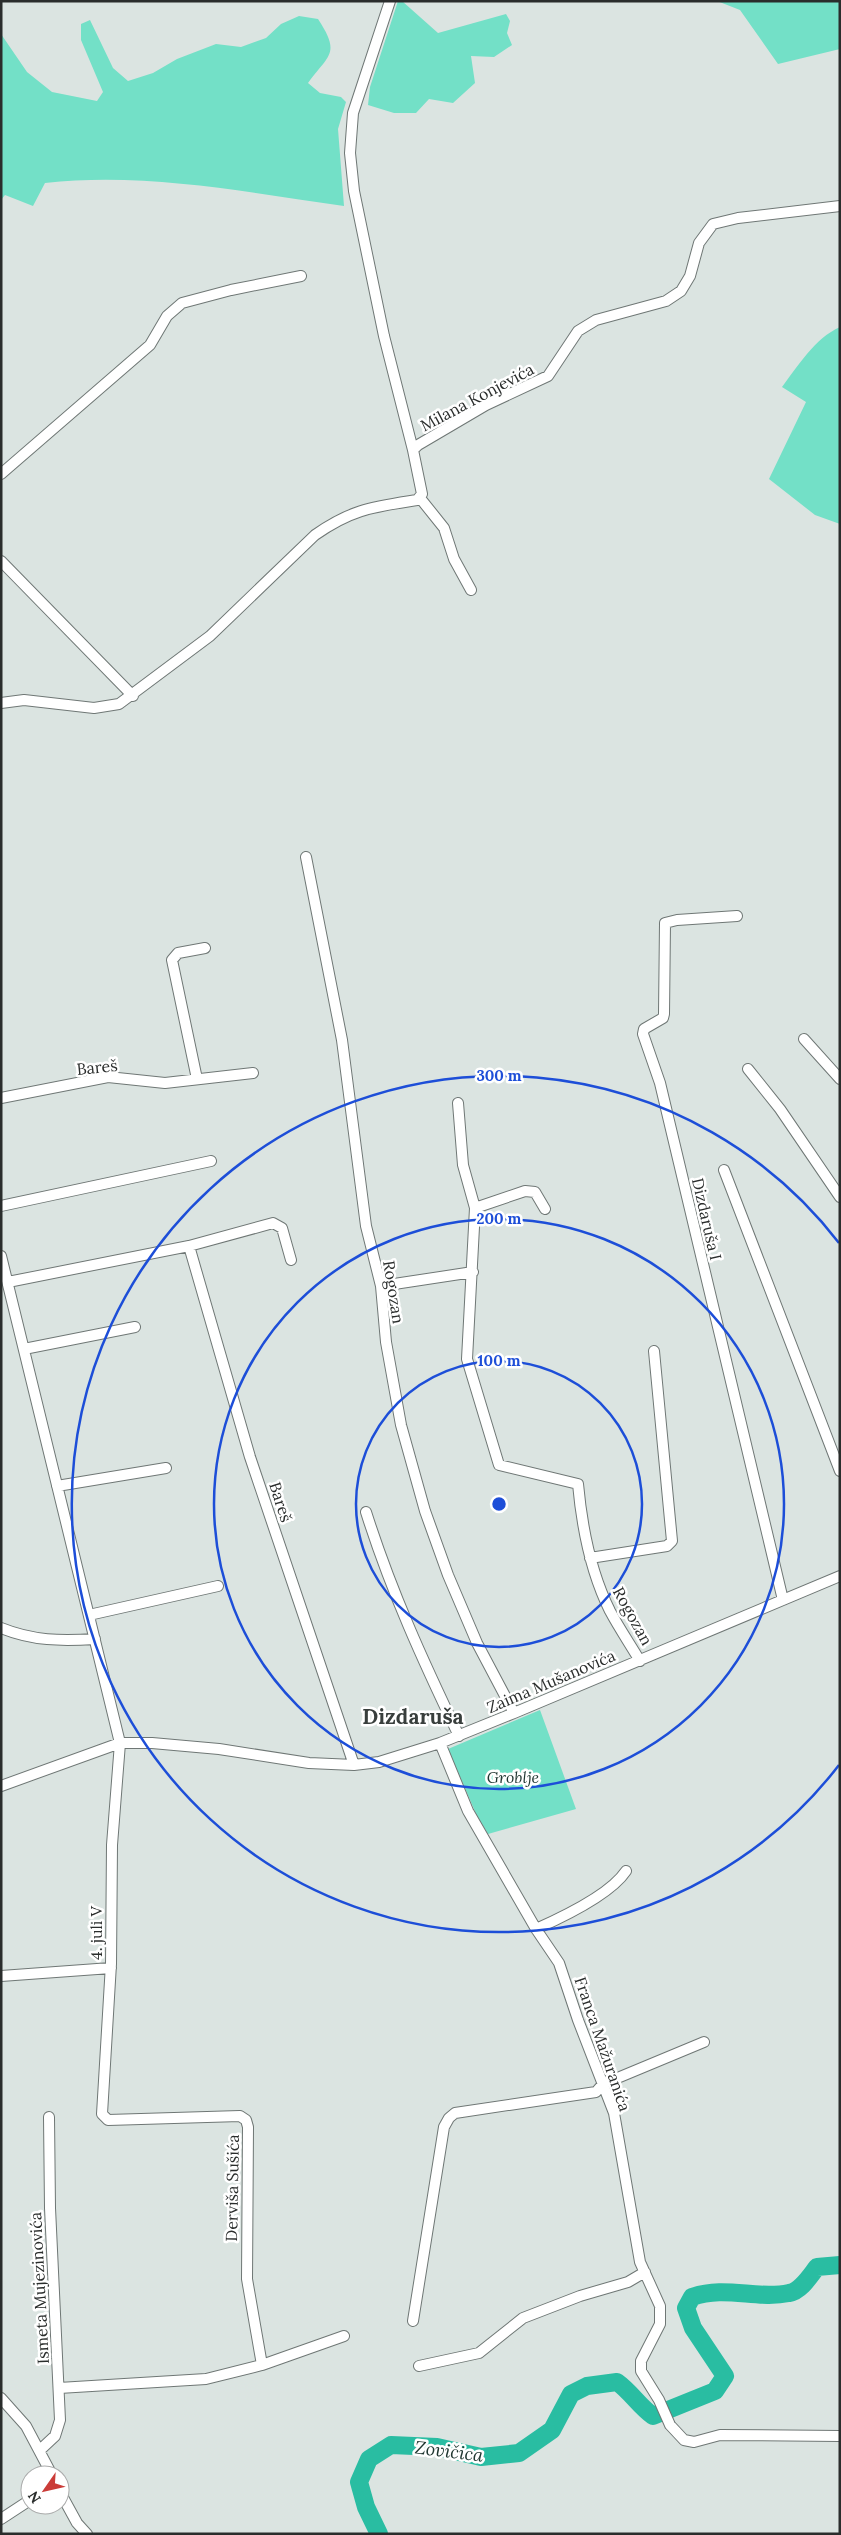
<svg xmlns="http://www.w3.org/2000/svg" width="841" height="2535" font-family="Lora,serif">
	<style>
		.green { fill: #73e0c7 }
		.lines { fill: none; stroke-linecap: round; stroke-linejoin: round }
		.river { stroke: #29bda2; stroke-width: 18 }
		.minor-casing { stroke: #6f7775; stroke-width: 12 }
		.minor { stroke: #fff; stroke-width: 10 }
		.ring { fill: none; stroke: #1d4ed8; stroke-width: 2.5 }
		.labels { text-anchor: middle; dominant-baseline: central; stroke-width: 5; stroke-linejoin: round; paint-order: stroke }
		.street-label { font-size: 16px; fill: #2a2d2c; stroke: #fff }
		.park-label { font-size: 16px; font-style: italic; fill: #1e3530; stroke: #fff }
		.water-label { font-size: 18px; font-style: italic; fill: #203731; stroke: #fff }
		.district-label { font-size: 21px; font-weight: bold; fill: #383e3c; stroke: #fff }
		.centre { fill: #1d4ed8; stroke: #fff; stroke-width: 2.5 }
		.ring-label { font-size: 15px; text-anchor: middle; font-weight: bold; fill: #1d4ed8; stroke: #fff; stroke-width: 5; stroke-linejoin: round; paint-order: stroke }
	</style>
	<rect width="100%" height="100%" fill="#dbe4e1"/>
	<!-- green -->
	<path class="green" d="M398 1H402L438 33 506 14 510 21 507 33 512 45 494 57 471 56 475 83 453 103 429 99 416 113H394L368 105 370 87Z
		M717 1H840V49L778 64 740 10Z
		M299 16 318 19C341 54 329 54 308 83L320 93 341 97 346 102 338 129 344 206C245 192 145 172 45 183L33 206 5 195 1 200V34L27 72 52 92 97 101 103 92 81 40V24L90 20 113 68 128 81 153 73 177 59 216 44 241 47 266 38 281 24Z
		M840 327V524L815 515 769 479 806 402 782 387C798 366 815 338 840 327Z
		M540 1710 576 1809 488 1834 477 1816 448 1749Z"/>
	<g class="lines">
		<!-- river -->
		<path class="river" d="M379 2534 366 2507 359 2482 369 2459 391 2445 437 2447 481 2457 519 2453 552 2430 571 2394 587 2386 617 2382C631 2392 639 2406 653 2416L715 2391 725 2376 693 2328 686 2308 692 2297C725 2285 757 2300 789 2293 801 2291 810 2276 817 2267L840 2265"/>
		<!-- minor casing -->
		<g class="minor-casing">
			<path id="minor" d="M390 1 353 113 350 153 354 191 384 336 413 450
				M1 474 150 345 167 316 182 303 231 290 301 276
				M420 498 444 528 454 559 471 590
				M1 561 133 696
				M1 703 24 700 94 708 119 704 210 636 315 535C352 509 373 507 417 500L422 494 413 450 418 445 486 405 548 376 578 331 596 320 666 301 681 291 690 276 699 243 713 224 738 218 840 206
				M306 857 342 1040 366 1226 381 1286 386 1342 401 1425 425 1511 448 1575 477 1643 514 1713
				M737 916 677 920 665 923 664 1014 663 1018 644 1029 643 1034 660 1083 783 1600
				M804 1039 840 1079
				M748 1069 780 1109 840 1197
				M197 1079 172 960 178 953 205 948
				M1 1098 108 1077 165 1083 253 1073
				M458 1103 463 1165 475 1208 467 1359 499 1465 578 1484C582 1528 590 1571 610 1611 619 1628 630 1644 640 1661
				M724 1170 840 1471
				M1 1206 211 1161
				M475 1208 525 1191 535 1192 545 1209
				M189 1246 273 1223 282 1228 291 1260
				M1 1256 120 1743 112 1845 111 1964 102 2114 108 2120 240 2116 246 2120 248 2127 247 2279 262 2365
				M8 1282 189 1246 250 1457 354 1765
				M381 1286 473 1272
				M24 1349 135 1327
				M57 1486 166 1468
				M366 1512C391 1591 423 1661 459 1736
				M590 1558 667 1546 672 1541 654 1351
				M89 1615 218 1586
				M1 1628C33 1641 61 1641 95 1639
				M440 1743 468 1811 536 1929 559 1963 578 2020 614 2113 640 2262 660 2306V2324L641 2361V2371L659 2400 670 2425 684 2440 694 2442 720 2435 840 2436
				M1 1786 120 1743H152L219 1749 309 1763 354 1765 379 1762 440 1743 514 1713 840 1576
				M536 1929C563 1917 610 1895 626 1871
				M1 1976 111 1968
				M413 2321 444 2127 449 2118 455 2113 596 2092 603 2084 704 2042
				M419 2366 479 2353 523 2318 580 2296 628 2282 645 2272
				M59 2388 206 2379 262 2365 344 2336
				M1 2398 26 2426 52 2475
				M40 2450 55 2436 60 2420 50 2208 49 2117
				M60 2492 77 2523 87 2534
				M1 2519 30 2500"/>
		</g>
		<!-- minor -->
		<use href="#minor" class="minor"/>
	</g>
	<!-- distance rings -->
	<g class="ring">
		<circle cx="499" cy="1504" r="143"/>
		<circle cx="499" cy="1504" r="285"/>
		<path d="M839 1765A428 428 0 1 1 839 1243"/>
	</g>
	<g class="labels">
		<!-- street labels -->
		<g class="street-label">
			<text transform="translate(477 397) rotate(-28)">Milana Konjevića</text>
			<text transform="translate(97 1067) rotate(-6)">Bareš</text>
			<text transform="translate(707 1219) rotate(77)">Dizdaruša I</text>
			<text transform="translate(394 1292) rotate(81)">Rogozan</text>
			<text transform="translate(281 1502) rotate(72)">Bareš</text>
			<text transform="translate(633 1616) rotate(61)">Rogozan</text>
			<text transform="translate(551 1681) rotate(-23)">Zaima Mušanovića</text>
			<text transform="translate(96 1933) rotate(-90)">4. juli V</text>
			<text transform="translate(603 2044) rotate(71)">Franca Mažuranića</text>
			<text transform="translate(232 2188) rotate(-89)">Derviša Sušića</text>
			<text transform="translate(39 2288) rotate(-93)">Ismeta Mujezinovića</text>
		</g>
		<!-- park labels -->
		<g class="park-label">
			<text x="513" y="1777">Groblje</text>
		</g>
		<!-- water labels -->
		<g class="water-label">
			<text transform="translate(449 2451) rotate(7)">Zovičica</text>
		</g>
		<!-- district labels -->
		<g class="district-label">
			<text x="413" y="1716">Dizdaruša</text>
		</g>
	</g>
	<circle cx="499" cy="1504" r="8" class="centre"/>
	<g class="ring-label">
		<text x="499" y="1081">300 m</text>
		<text x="499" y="1224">200 m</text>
		<text x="499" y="1366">100 m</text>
	</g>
	<!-- border -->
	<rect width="841" height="2535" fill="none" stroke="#2a2d2c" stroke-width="5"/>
	<!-- north arrow -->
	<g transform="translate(45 2490) rotate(236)"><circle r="24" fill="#ffffff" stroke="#aaabab"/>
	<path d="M0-4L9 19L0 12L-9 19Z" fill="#cb3c38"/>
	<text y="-8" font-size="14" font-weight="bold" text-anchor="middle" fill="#2a2d2c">N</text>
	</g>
</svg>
